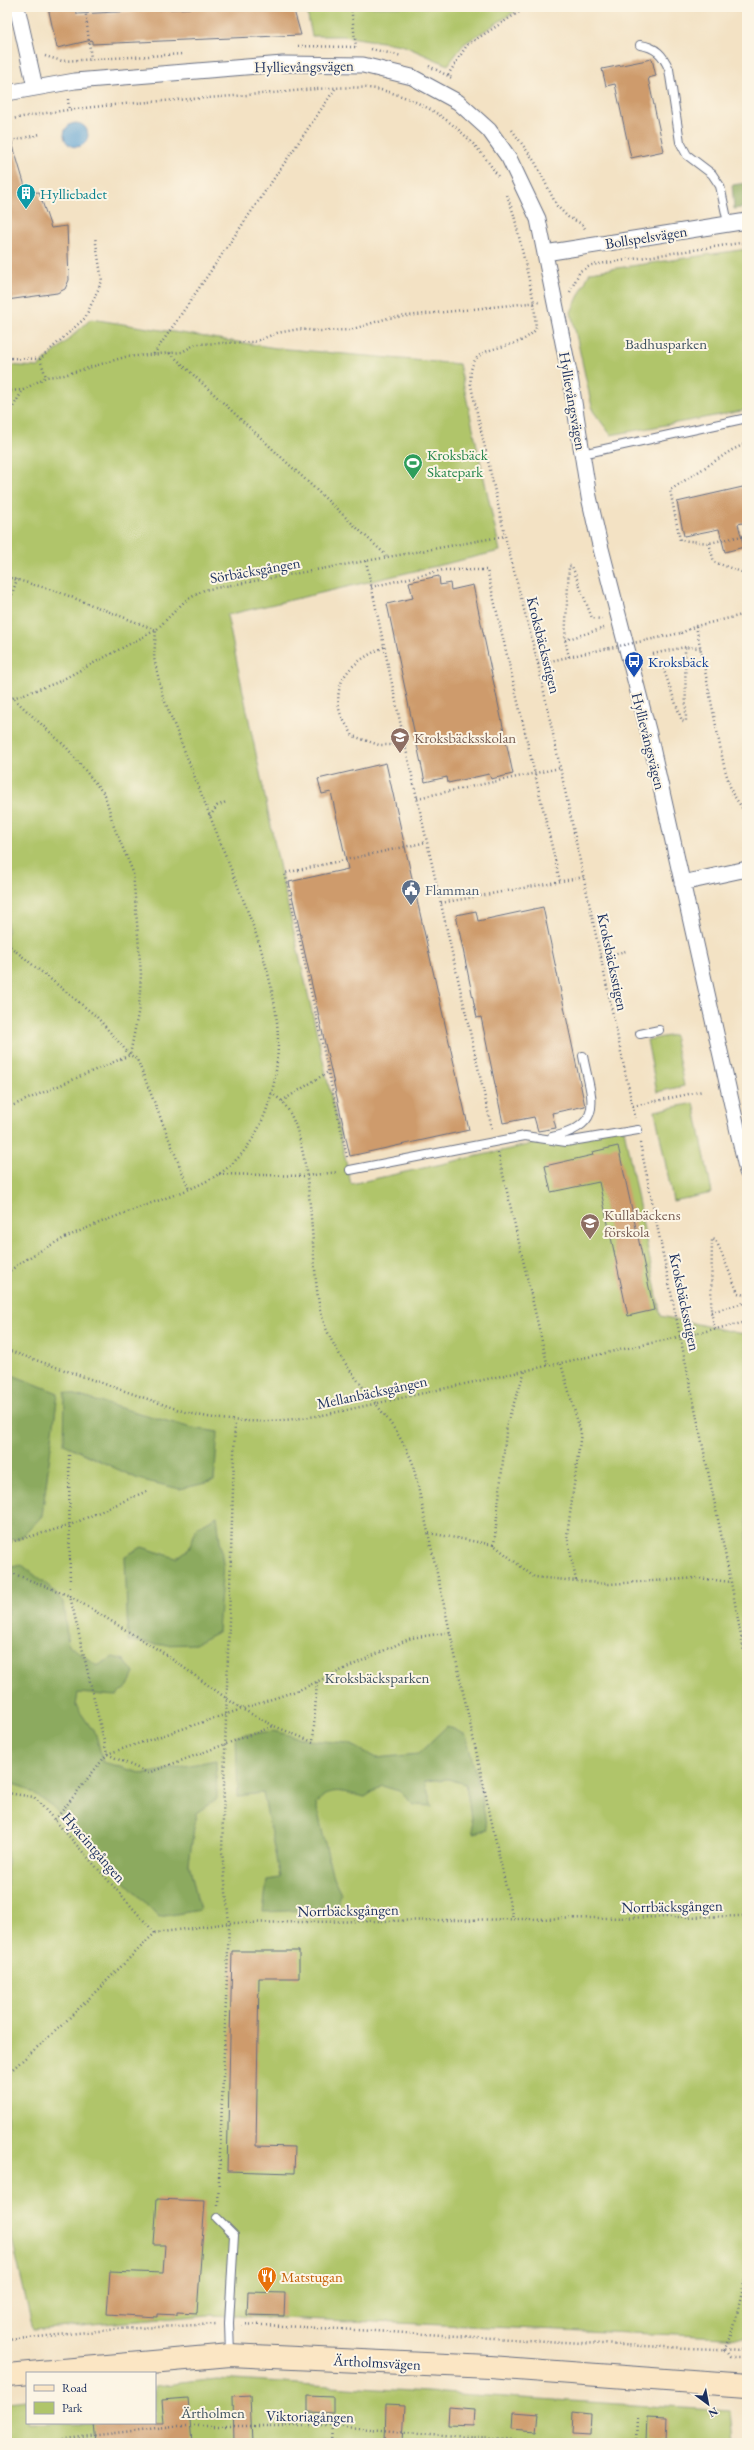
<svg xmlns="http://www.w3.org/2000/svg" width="754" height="2450" font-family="'EB Garamond',serif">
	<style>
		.green { fill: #b0c56a; stroke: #667a64 }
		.forest { fill: #8caa5e; stroke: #546c5e }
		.water { fill: #5fa3d3; stroke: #3d6998 }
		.building { fill: #ce9b6c }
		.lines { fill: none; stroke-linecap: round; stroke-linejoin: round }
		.lane-casing { stroke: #676e82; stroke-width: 10 }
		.street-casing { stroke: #676e82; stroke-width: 17 }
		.secondary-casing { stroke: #676e82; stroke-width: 24 }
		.path { stroke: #676e82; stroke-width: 2.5; stroke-dasharray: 1 3; stroke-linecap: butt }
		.lane { stroke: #fff; stroke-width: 8 }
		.street { stroke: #fff; stroke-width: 15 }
		.secondary { stroke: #fbe6c4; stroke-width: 22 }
		.path-bridge { stroke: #676e82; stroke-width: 2.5; stroke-dasharray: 1 3; stroke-linecap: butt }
		.labels { text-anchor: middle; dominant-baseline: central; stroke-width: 4; stroke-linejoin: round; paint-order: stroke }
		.street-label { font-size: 15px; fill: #1b2f5e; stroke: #fcf5e5 }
		.culture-label { font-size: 15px; fill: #0d838f; stroke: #fcf5e5; text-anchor: start }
		.park-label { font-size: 15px; fill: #405461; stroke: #fcf5e5 }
		.leisure-label { font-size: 15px; fill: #27864d; stroke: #fcf5e5; text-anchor: start }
		.transit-label { font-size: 15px; fill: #164399; stroke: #fcf5e5; text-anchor: start }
		.education-label { font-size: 15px; fill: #785e54; stroke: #fcf5e5; text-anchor: start }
		.service-label { font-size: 15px; fill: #4e5e75; stroke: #fcf5e5; text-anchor: start }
		.food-label { font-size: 15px; fill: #c56008; stroke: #fcf5e5; text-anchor: start }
	</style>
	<rect width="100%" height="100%" fill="#fcf5e5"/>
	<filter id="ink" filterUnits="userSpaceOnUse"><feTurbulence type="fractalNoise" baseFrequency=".025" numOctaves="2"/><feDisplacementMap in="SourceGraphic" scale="8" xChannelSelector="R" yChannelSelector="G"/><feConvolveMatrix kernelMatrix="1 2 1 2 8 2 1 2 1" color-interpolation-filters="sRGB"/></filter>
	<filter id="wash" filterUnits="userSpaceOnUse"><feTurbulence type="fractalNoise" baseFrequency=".012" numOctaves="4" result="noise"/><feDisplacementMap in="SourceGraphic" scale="16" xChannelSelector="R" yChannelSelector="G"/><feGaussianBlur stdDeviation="0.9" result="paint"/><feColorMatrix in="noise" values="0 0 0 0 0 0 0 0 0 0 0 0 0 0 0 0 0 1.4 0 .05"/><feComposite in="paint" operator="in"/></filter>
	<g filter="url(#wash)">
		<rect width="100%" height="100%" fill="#f3e2c4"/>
		<!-- green -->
		<path class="green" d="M306 7H522L464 44 448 65 402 45 343 36H312Z
			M747 249V410L611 435 593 411 571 312 590 272Z
			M91 319 276 348 459 364 500 551 227 615 285 893 351 1184 623 1124 661 1316 747 1335V2338L209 2315 33 2330 7 2217V365L38 367Z
			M674 1035 684 1086 657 1092 647 1040Z
			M694 1103 712 1193 673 1201 655 1111Z
			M218 2379 731 2411 734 2443H7V2402L27 2400V2423H155V2386Z"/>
		<!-- forest -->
		<path class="forest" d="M747 183V207L734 209 732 185Z
			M7 1373 58 1393 42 1516 20 1539 7 1540Z
			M65 1392 188 1427 218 1432 214 1481 180 1489 138 1479 64 1444Z
			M217 1516 223 1564 218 1632 195 1644 162 1645 128 1641 125 1556 142 1547 176 1558 189 1549 197 1527Z
			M22 1565 51 1588 63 1602 68 1644 97 1666 113 1657 125 1660 134 1673 128 1686 116 1696 78 1693 76 1706 96 1735 103 1762 144 1774 216 1760 217 1799 196 1813 189 1863 200 1910 159 1917 52 1806 25 1788 7 1782V1568Z
			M447 1726 466 1735 481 1794 487 1830 473 1833 466 1784 448 1779 425 1781 432 1806 414 1805 399 1791 382 1786 365 1797C343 1793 331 1784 316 1804L333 1878 341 1894 336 1909 263 1912 267 1880 280 1878 263 1793 238 1796 236 1736 273 1731 308 1740 348 1743 377 1758 418 1754Z"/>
		<!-- water -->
		<path class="water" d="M64 135a12 12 0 1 1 24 0a12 12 0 1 1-24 0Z"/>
		<g id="blocks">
			<!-- building -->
			<path class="building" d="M48 7H76L77 14 214 7H293L301 35 92 44V40L57 48Z
				M652 59 656 76 648 78 664 151 631 158 615 84 606 86 602 69Z
				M7 139H11L27 193 39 192 51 228 67 226 69 280 65 289 57 293 7 300Z
				M747 486V522L738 524 744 547 725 552 719 529 684 536 677 502Z
				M439 576 440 585 450 583 451 590 473 585 513 774 491 779 489 774 448 783 447 777 425 782 387 604 413 598 409 582Z
				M386 763 469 1130 350 1156 289 882 348 869 331 792 322 794 318 779Z
				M543 907 585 1106 552 1113 556 1128 538 1131 534 1117 503 1123 481 1017 477 1018 456 915 476 911 478 921Z
				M618 1146 654 1310 628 1316 599 1182 551 1192 545 1166 593 1155 592 1152Z
				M232 1951H299V1978H259L256 2146 295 2147 294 2173 227 2171Z
				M157 2199 205 2201 197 2313 177 2312V2315L157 2314V2317L107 2314 110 2271 163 2273 165 2245H154Z
				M248 2292 285 2293 284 2316 247 2315Z
				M250 2395 252 2443H234L233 2396Z
				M308 2396 333 2397V2413L308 2412Z
				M188 2398 192 2443H95L93 2423H164L162 2400Z
				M386 2404 405 2405 403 2443H385Z
				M449 2407 474 2409 473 2426 448 2425Z
				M513 2412 539 2414 537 2431 512 2429Z
				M573 2412 591 2414 590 2435 572 2434Z
				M647 2417 667 2418 666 2439H646Z"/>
		</g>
	</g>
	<g filter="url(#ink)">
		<use href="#blocks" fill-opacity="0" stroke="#676e82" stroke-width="1"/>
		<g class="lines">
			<!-- lane casing -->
			<g class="lane-casing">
				<path id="lane" d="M640 45C656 47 663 55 669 69L680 142 687 155 712 174 720 186 728 223
					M582 454 747 418
					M640 1034 659 1030
					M552 1137C607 1125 591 1098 583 1056
					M350 1170 525 1136 566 1142 638 1130
					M217 2218 234 2235 229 2323 230 2354"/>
			</g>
			<!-- street casing -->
			<g class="street-casing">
				<path id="street" d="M17 7 35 87
					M7 93 75 81 283 64 363 65 412 77 458 102 489 130 509 158 538 219 570 377 589 497 599 541 649 734 747 1172
					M545 253 747 221
					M682 883 747 869"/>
			</g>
			<!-- secondary casing -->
			<g class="secondary-casing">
				<path id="secondary" d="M7 2375 230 2355 490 2367 747 2386"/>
			</g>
			<!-- path -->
			<path class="path" d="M85 7 91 59
				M351 7 356 47
				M298 46 355 47
				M371 49 402 56
				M45 56 62 61 183 54
				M7 66 13 63
				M429 66 452 78
				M448 75 467 45 527 7
				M68 99 69 110
				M7 113 9 119
				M7 120C90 103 176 101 260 94 292 92 352 83 381 90 432 102 472 134 499 178
				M512 130 535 162 557 206 568 217 582 224 586 230
				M7 142 40 134
				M507 195 514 215 534 302 536 329C513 358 465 335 471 386L505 536 538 664 635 1118
				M570 292 580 271 592 265 747 242
				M170 353 388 557
				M154 354 335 89
				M7 358 40 359 85 318 102 281 95 237
				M40 359 46 377
				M7 391 23 390 46 377 64 375 125 357 182 352 196 344 254 342 277 333 299 329 318 331 350 330 388 318 539 302
				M7 417 23 390
				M747 443 732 450 670 490 680 540 709 543 747 535
				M709 543 714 562 747 574
				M366 561 405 745 492 1129
				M7 577 56 591 156 630 185 601 204 590 505 536
				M371 587 443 570H487L560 881
				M7 610 17 579
				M696 626 724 766 732 793 747 815
				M681 633 696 626 747 614
				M565 640 604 628
				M384 647C357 660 334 674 339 708 340 717 349 728 353 736L379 745H405
				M653 654 685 647
				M569 657 565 640 569 566H572L592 618 602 619
				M655 661 662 665 682 721H686L685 647 701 648
				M538 664 581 654
				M7 680V697
				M7 697 13 698 67 748 105 795 114 827 133 872 141 974 139 1008 130 1055 7 1108
				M13 698 56 683 156 630
				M417 798 560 768
				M210 816 217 806 226 802
				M441 903 584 877
				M7 944 96 1016 130 1055 137 1059 189 1189
				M601 957 626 951
				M271 1093C275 1096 282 1100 285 1105 314 1145 310 1252 319 1304 331 1368 390 1405 413 1464L513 1919
				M282 1101 328 1072
				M633 1106 703 1091
				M640 1143 731 1582 747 1668
				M498 1153 548 1367
				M347 1157 285 873 427 842
				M219 1174 305 1176 338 1172
				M7 1273C48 1241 98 1223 146 1205 171 1196 197 1188 219 1174 268 1142 284 1069 276 1014 269 961 247 909 227 859 205 804 184 749 162 694L154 658 156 630
				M711 1312 747 1302
				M715 1329 711 1312 712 1239 716 1240 738 1293 747 1296
				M7 1350 185 1412C236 1425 277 1423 328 1414L747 1322
				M561 1364 581 1433 567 1536 576 1580
				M69 1455 70 1596 107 1754 148 1773 274 1726 313 1742 317 1681
				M429 1533 494 1545 534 1577 609 1584 698 1578 731 1582
				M7 1543 68 1526 149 1490
				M494 1545 507 1423 525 1371
				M7 1571 70 1596 162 1652 240 1708 274 1726
				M7 1793 34 1797 155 1933
				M55 1820 107 1754 299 1690 411 1638 451 1632
				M7 2074 60 2027 155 1933 229 1923 747 1916
				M218 2205 229 1923 222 1851 235 1422
				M242 2324C411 2332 579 2345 747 2350
				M7 2340 119 2329 217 2324
				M724 2350 732 2335 747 2271
				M725 2350 730 2357H747
				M31 2443 174 2426H333L541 2443
				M332 2443 333 2426
				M636 2443 637 2416"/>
			<!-- lane -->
			<use href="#lane" class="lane"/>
			<!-- street -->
			<use href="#street" class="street"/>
			<!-- secondary -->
			<use href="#secondary" class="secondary"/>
			<!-- path-bridge -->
			<path class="path-bridge" d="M581 654 681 633"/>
		</g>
	</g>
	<!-- icons -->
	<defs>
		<g id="building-pin" transform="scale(1)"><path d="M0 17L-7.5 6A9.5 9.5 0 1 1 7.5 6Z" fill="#0f9aa8" stroke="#fcf5e5"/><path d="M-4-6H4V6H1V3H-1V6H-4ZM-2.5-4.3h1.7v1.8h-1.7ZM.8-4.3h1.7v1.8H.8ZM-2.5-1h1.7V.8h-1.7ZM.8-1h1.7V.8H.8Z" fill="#fff"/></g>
		<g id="stadium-pin" transform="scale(1)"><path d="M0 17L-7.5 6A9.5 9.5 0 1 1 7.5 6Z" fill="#2e9e5b" stroke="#fcf5e5"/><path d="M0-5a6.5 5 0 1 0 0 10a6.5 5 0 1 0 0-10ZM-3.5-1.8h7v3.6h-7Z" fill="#fff"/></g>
		<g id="bus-pin" transform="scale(1)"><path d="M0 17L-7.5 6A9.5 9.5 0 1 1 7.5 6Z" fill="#1a4fb4" stroke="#fcf5e5"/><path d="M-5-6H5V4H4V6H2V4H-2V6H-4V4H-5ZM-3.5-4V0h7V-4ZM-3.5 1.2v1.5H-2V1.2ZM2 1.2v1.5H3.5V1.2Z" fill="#fff"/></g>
		<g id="school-pin" transform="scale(1)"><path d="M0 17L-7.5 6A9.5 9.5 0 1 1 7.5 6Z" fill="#8d6e63" stroke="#fcf5e5"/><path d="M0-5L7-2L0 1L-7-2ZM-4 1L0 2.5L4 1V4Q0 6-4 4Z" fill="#fff"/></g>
		<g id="civic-pin" transform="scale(1)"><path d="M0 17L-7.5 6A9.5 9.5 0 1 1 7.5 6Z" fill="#5c6f8a" stroke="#fcf5e5"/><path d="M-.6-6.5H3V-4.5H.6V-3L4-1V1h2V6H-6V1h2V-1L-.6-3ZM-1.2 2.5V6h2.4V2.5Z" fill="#fff"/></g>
		<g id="restaurant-pin" transform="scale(1)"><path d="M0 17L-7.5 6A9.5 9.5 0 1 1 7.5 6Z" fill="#e8710a" stroke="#fcf5e5"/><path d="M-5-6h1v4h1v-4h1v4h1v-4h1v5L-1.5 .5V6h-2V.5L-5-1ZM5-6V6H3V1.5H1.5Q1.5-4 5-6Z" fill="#fff"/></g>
	</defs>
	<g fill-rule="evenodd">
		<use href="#building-pin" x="26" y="193"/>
		<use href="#stadium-pin" x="413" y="463"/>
		<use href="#bus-pin" x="634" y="661"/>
		<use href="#school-pin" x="400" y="737"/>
		<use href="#civic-pin" x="411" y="889"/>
		<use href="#school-pin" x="590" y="1223"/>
		<use href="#restaurant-pin" x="267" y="2276"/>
	</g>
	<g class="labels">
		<!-- street labels -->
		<g class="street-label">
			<text transform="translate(304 66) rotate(-1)">Hyllievångsvägen</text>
			<text transform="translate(646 237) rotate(-9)">Bollspelsvägen</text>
			<text transform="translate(573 401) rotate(80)">Hyllievångsvägen</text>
			<text transform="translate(255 570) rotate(-10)">Sörbäcksgången</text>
			<text transform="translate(544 645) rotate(76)">Kroksbäcksstigen</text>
			<text transform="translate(649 741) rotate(76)">Hyllievångsvägen</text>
			<text transform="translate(613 962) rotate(78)">Kroksbäcksstigen</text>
			<text transform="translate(685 1302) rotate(78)">Kroksbäcksstigen</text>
			<text transform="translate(372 1392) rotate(-12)">Mellanbäcksgången</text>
			<text transform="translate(94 1847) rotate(49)">Hyacintgången</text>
			<text transform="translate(672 1906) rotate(-1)">Norrbäcksgången</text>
			<text transform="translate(348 1910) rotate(-1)">Norrbäcksgången</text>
			<text transform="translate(377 2362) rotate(3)">Ärtholmsvägen</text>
			<text transform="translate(310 2416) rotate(1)">Viktoriagången</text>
		</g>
		<!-- culture labels -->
		<g class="culture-label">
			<text x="40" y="193">Hylliebadet</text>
		</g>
		<!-- park labels -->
		<g class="park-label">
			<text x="666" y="343">Badhusparken</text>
			<text x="377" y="1677">Kroksbäcksparken</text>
			<text x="213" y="2412">Ärtholmen</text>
		</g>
		<!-- leisure labels -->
		<g class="leisure-label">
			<text x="427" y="454">Kroksbäck<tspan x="427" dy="17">Skatepark</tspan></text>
		</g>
		<!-- transit labels -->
		<g class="transit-label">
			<text x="648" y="661">Kroksbäck</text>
		</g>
		<!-- education labels -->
		<g class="education-label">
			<text x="414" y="737">Kroksbäcksskolan</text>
			<text x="604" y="1214">Kullabäckens<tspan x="604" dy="17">förskola</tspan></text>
		</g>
		<!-- service labels -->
		<g class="service-label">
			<text x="425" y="889">Flamman</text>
		</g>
		<!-- food labels -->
		<g class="food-label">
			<text x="281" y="2276">Matstugan</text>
		</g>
	</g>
	<!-- margin -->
	<rect width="754" height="2450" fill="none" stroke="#fcf5e5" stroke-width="24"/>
	<!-- legend -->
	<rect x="26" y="2372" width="130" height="52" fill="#fcf5e5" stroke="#a2a6af"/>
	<rect x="34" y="2385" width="20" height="6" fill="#fbe6c4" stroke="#a2a6af"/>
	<text x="62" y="2392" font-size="12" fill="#1b2f5e">Road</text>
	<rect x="34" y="2402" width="20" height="12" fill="#b0c56a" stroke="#a2a6af"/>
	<text x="62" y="2412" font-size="12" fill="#1b2f5e">Park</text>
	<!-- north arrow -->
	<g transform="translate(708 2404) rotate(148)" stroke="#fcf5e5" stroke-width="3" paint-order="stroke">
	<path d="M0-3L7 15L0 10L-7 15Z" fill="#1b2f5e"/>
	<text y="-6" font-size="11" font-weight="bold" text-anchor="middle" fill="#1b2f5e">N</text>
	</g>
</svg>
